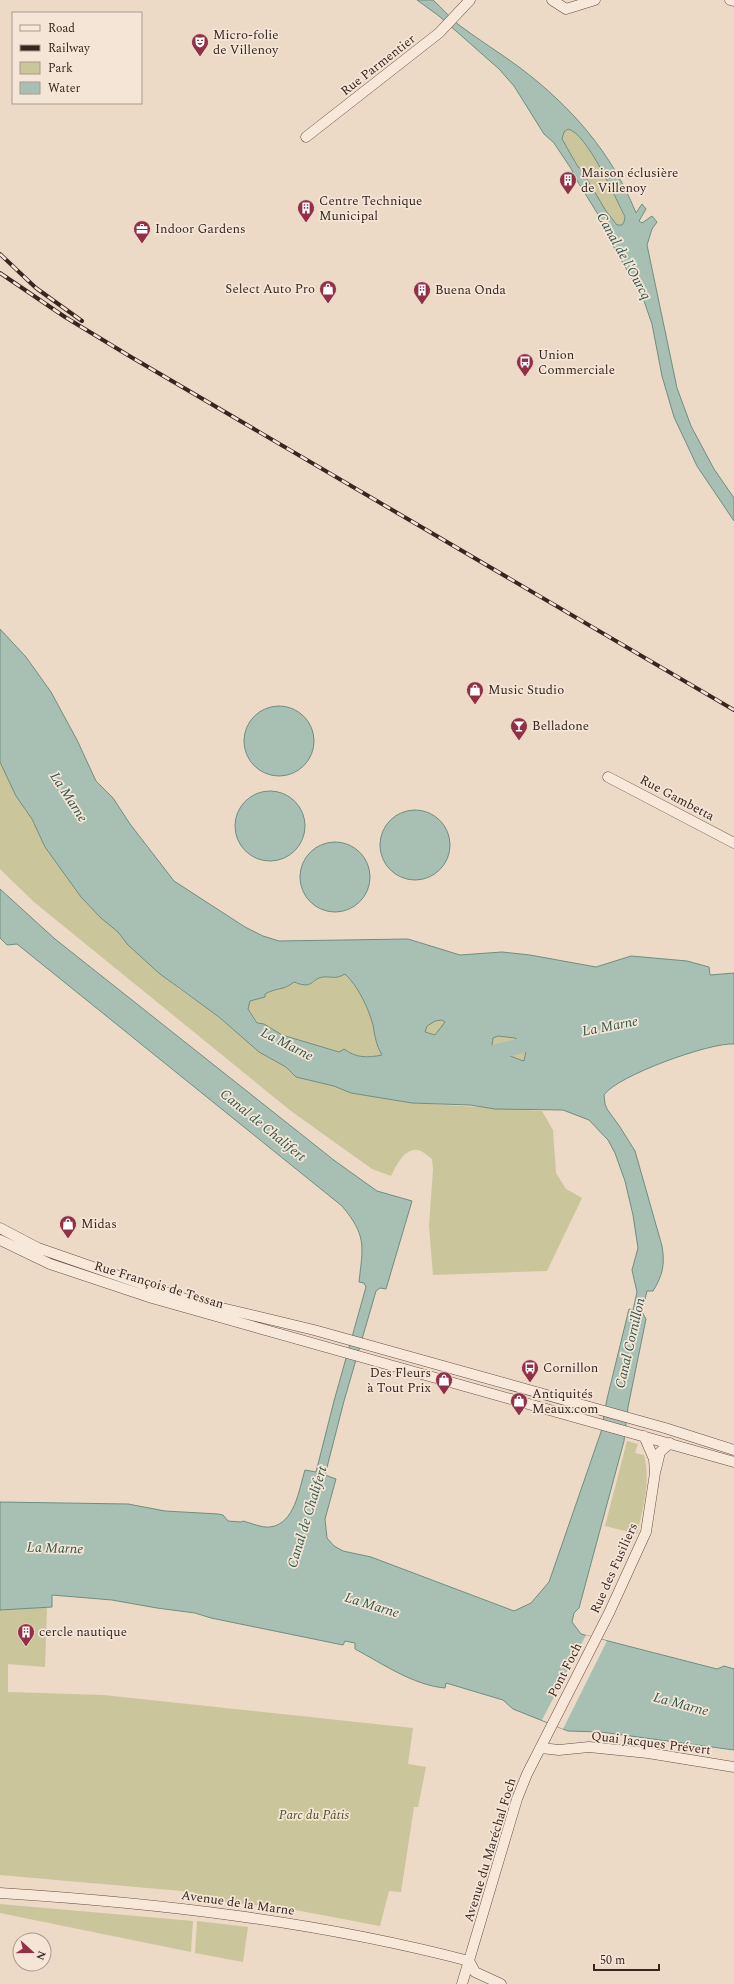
<svg xmlns="http://www.w3.org/2000/svg" width="734" height="1984" font-family="Spectral,serif">
	<style>
		.green { fill: #cac59b }
		.water { fill: #a8c0b4; stroke: #6e8e7f; fill-rule: evenodd }
		.pier { fill: #ecd9c6 }
		.lines { fill: none; stroke-linecap: round; stroke-linejoin: round }
		.river { stroke: #a8c0b4; stroke-width: 15 }
		.secondary-casing { stroke: #694c40; stroke-width: 11 }
		.secondary { stroke: #f7e8d9; stroke-width: 10 }
		.rail-casing { stroke: #382620; stroke-width: 4 }
		.rail { stroke: #f4e5d6; stroke-width: 2.5; stroke-dasharray: 8; stroke-linecap: butt }
		.labels { text-anchor: middle; dominant-baseline: central; stroke-width: 3.5; stroke-linejoin: round; paint-order: stroke }
		.poi-label { font-size: 13px; fill: #382620; stroke: #f4e5d6; text-anchor: start }
		.street-label { font-size: 13px; fill: #382620; stroke: #f4e5d6 }
		.park-label { font-size: 13px; font-style: italic; fill: #515328; stroke: #f4e5d6 }
		.water-label { font-size: 14px; font-style: italic; fill: #30574c; stroke: #f4e5d6 }
	</style>
	<rect width="100%" height="100%" fill="#ecd9c6"/>
	<!-- green -->
	<path class="green" d="M568 129C587 133 616 199 625 218L624 223 622 225H617L606 211 581 169 578 167 562 139 564 132Z
		M0 762 16 796 32 819 45 847 81 897 101 918 118 932 128 945 179 989 219 1017 259 1052 286 1067 296 1077 335 1086 351 1093 412 1103 542 1111 553 1130 556 1173 566 1189 582 1198 547 1271 433 1275 429 1226 433 1169 432 1159C428 1156 425 1153 421 1151 406 1144 396 1166 391 1176L372 1169 291 1111 34 902 0 869Z
		M345 973C358 986 369 1007 373 1025 375 1036 376 1045 382 1055 367 1057 357 1058 344 1049L339 1052 282 1035 264 1024 257 1023 254 1017 248 1009 250 1001 265 997V994C277 987 283 991 294 982 314 990 310 979 323 977 333 976 334 980 345 973Z
		M442 1020 446 1022 435 1035 425 1032C428 1023 433 1021 442 1020Z
		M498 1036 515 1038 527 1046 524 1061 514 1058 507 1053 496 1049 491 1045 493 1038Z
		M627 1441 638 1444 635 1453 644 1455C651 1482 643 1508 637 1534L605 1526Z
		M47 1607 45 1667 8 1664V1692L103 1695 413 1728 408 1764 426 1767 418 1807H414L401 1892 389 1891 380 1926 285 1908 203 1900 193 1892 0 1875V1610Z
		M0 1904 193 1921 191 1952 0 1913Z
		M197 1921 248 1927 243 1962 195 1953Z"/>
	<!-- water -->
	<path class="water" d="M417 0H433C442 8 450 18 459 25 479 40 500 53 519 67 571 106 612 153 636 213L642 204 646 209 639 221 642 223 652 216 657 222 652 229 647 245 677 388 691 426 714 469 734 498V521L697 466 674 417 662 376 652 324 643 298 607 235 599 216 573 174 572 170 554 143 544 134 514 86 499 69 439 16ZM568 129C587 133 616 199 625 217L624 222 622 225H617L606 211 581 169 578 167 562 139 564 132Z
		M0 629 26 657 51 692 77 740 96 781 113 798 130 824 174 881 245 927 263 936 279 941 408 939 460 955 502 952 530 955 596 967 631 956 687 961 709 967 710 975 734 973V1044C711 1042 616 1076 604 1095L605 1104 607 1109 620 1127 635 1151 662 1246C665 1264 663 1275 653 1291H647L642 1312 646 1319 628 1407 624 1441 579 1608 574 1613 572 1622 581 1634 717 1669 724 1666 734 1669V1750L601 1732 568 1731 513 1709 503 1700 446 1683 445 1688C413 1685 383 1664 355 1649V1643L345 1641 343 1645 211 1618 195 1613 157 1608 112 1600 52 1595V1607L0 1610V1502L128 1504 165 1511 218 1514 223 1515 228 1521 241 1522 243 1521C251 1523 262 1528 270 1527 295 1524 299 1489 305 1470L316 1472 334 1401 366 1287 364 1283 359 1282C363 1246 367 1236 342 1206L17 944 7 945 0 938V889L55 939 335 1161 377 1191 412 1201 386 1289 380 1288 376 1291 344 1401 325 1475 336 1479 325 1519 327 1538 334 1546 343 1551 371 1557 514 1611 531 1603 549 1582 601 1432 607 1399 629 1309 633 1310 637 1292 632 1270 638 1248 633 1215 625 1181 615 1153 608 1140 589 1120 563 1110 495 1109 470 1105 412 1103 351 1093 334 1086 296 1077 286 1067 259 1052 219 1017 160 974 128 945 118 932 101 918 81 897 45 847 32 819 16 796 0 762ZM345 974C358 986 368 1007 373 1025 375 1036 376 1045 382 1055 367 1058 356 1058 344 1049L339 1052 282 1035 264 1024 257 1023 248 1009 250 1001 265 997V994C277 987 283 991 294 982 314 990 310 979 323 977 333 976 334 980 345 974ZM442 1020 445 1022 435 1035 425 1032 427 1026 435 1021ZM498 1036 515 1038 527 1046 524 1061C514 1058 499 1052 492 1045L493 1038Z
		M244 741a35 35 0 1 1 70 0a35 35 0 1 1-70 0Z
		M235 826a35 35 0 1 1 70 0a35 35 0 1 1-70 0Z
		M380 845a35 35 0 1 1 70 0a35 35 0 1 1-70 0Z
		M300 877a35 35 0 1 1 70 0a35 35 0 1 1-70 0Z"/>
	<!-- pier -->
	<path class="pier" d="M586 1635 607 1641 563 1729 542 1720Z"/>
	<g class="lines">
		<!-- river -->
		<path class="river" d="M480 1056 544 1040"/>
		<!-- secondary casing -->
		<g class="secondary-casing">
			<path id="secondary" d="M552 0 566 9 595 0
				M730 0 734 1
				M306 137 439 33 470 0
				M608 777 734 843
				M0 1228 38 1248 188 1300 314 1330 665 1428 734 1450
				M0 1240 50 1264 152 1298 734 1462
				M656 1469 660 1452 670 1443
				M541 1748 559 1750 589 1747 648 1753 734 1767
				M0 1893C158 1903 315 1921 469 1961
				M469 1961 475 1972 501 1984
				M462 1984 517 1799 527 1774 609 1613 646 1532 655 1473 654 1459 644 1436"/>
		</g>
		<!-- secondary -->
		<use href="#secondary" class="secondary"/>
		<!-- rail casing -->
		<g class="rail-casing">
			<path id="rail" d="M0 254 36 288 82 321
				M0 273 65 317 131 357 734 710"/>
		</g>
		<!-- rail -->
		<use href="#rail" class="rail"/>
	</g>
	<!-- icons -->
	<defs>
		<g id="theatre-pin" transform="scale(0.9)"><path d="M0 17L-7.5 6A9.5 9.5 0 1 1 7.5 6Z" fill="#923046" stroke="#f4e5d6"/><path d="M-5-5.5Q0-4 5-5.5V0Q5 5 0 6Q-5 5-5 0ZM-3.3-2.5H-1v1.5H-3.3ZM1-2.5H3.3v1.5H1ZM-2.8 1Q0 5.5 2.8 1Z" fill="#fff"/></g>
		<g id="building-pin" transform="scale(0.9)"><path d="M0 17L-7.5 6A9.5 9.5 0 1 1 7.5 6Z" fill="#923046" stroke="#f4e5d6"/><path d="M-4-6H4V6H1V3H-1V6H-4ZM-2.5-4.3h1.7v1.8h-1.7ZM.8-4.3h1.7v1.8H.8ZM-2.5-1h1.7V.8h-1.7ZM.8-1h1.7V.8H.8Z" fill="#fff"/></g>
		<g id="office-pin" transform="scale(0.9)"><path d="M0 17L-7.5 6A9.5 9.5 0 1 1 7.5 6Z" fill="#923046" stroke="#f4e5d6"/><path d="M-6-3h4V-5.5h4V-3h4V5H-6ZM-1-4.5V-3h2v-1.5ZM-6 0V1H6V0Z" fill="#fff"/></g>
		<g id="shop-pin" transform="scale(0.9)"><path d="M0 17L-7.5 6A9.5 9.5 0 1 1 7.5 6Z" fill="#923046" stroke="#f4e5d6"/><path d="M-5-2.5h2.3a2.7 3.5 0 0 1 5.4 0H5L5.5 6h-11ZM-1.5-2.5h3a1.5 2.3 0 0 0-3 0Z" fill="#fff"/></g>
		<g id="bus-pin" transform="scale(0.9)"><path d="M0 17L-7.5 6A9.5 9.5 0 1 1 7.5 6Z" fill="#923046" stroke="#f4e5d6"/><path d="M-5-6H5V4H4V6H2V4H-2V6H-4V4H-5ZM-3.5-4V0h7V-4ZM-3.5 1.2v1.5H-2V1.2ZM2 1.2v1.5H3.5V1.2Z" fill="#fff"/></g>
		<g id="bar-pin" transform="scale(0.9)"><path d="M0 17L-7.5 6A9.5 9.5 0 1 1 7.5 6Z" fill="#923046" stroke="#f4e5d6"/><path d="M-6-5H6L.8 .8V4.5H3.5V6h-7V4.5H-.8V.8Z" fill="#fff"/></g>
	</defs>
	<g fill-rule="evenodd">
		<use href="#theatre-pin" x="200" y="42"/>
		<use href="#building-pin" x="568" y="180"/>
		<use href="#building-pin" x="306" y="208"/>
		<use href="#office-pin" x="142" y="229"/>
		<use href="#shop-pin" x="328" y="289"/>
		<use href="#building-pin" x="422" y="290"/>
		<use href="#bus-pin" x="525" y="362"/>
		<use href="#shop-pin" x="475" y="690"/>
		<use href="#bar-pin" x="519" y="726"/>
		<use href="#shop-pin" x="68" y="1224"/>
		<use href="#bus-pin" x="530" y="1368"/>
		<use href="#shop-pin" x="444" y="1380"/>
		<use href="#shop-pin" x="519" y="1401"/>
		<use href="#building-pin" x="26" y="1632"/>
	</g>
	<g class="labels">
		<!-- poi labels -->
		<g class="poi-label">
			<text x="213" y="35">Micro-folie<tspan x="213" dy="15">de Villenoy</tspan></text>
			<text x="581" y="173">Maison éclusière<tspan x="581" dy="15">de Villenoy</tspan></text>
			<text x="319" y="201">Centre Technique<tspan x="319" dy="15">Municipal</tspan></text>
			<text x="155" y="229">Indoor Gardens</text>
			<text x="315" y="289" text-anchor="end">Select Auto Pro</text>
			<text x="435" y="290">Buena Onda</text>
			<text x="538" y="355">Union<tspan x="538" dy="15">Commerciale</tspan></text>
			<text x="488" y="690">Music Studio</text>
			<text x="532" y="726">Belladone</text>
			<text x="81" y="1224">Midas</text>
			<text x="543" y="1368">Cornillon</text>
			<text x="431" y="1373" text-anchor="end">Des Fleurs<tspan x="431" dy="15">à Tout Prix</tspan></text>
			<text x="532" y="1394">Antiquités<tspan x="532" dy="15">Meaux.com</tspan></text>
			<text x="39" y="1632">cercle nautique</text>
		</g>
		<!-- street labels -->
		<g class="street-label">
			<text transform="translate(378 65) rotate(-38)">Rue Parmentier</text>
			<text transform="translate(677 798) rotate(28)">Rue Gambetta</text>
			<text transform="translate(159 1285) rotate(17)">Rue François de Tessan</text>
			<text transform="translate(614 1568) rotate(-66)">Rue des Fusiliers</text>
			<text transform="translate(565 1670) rotate(-63)">Pont Foch</text>
			<text transform="translate(651 1743) rotate(7)">Quai Jacques Prévert</text>
			<text transform="translate(490 1850) rotate(-73)">Avenue du Maréchal Foch</text>
			<text transform="translate(238 1903) rotate(8)">Avenue de la Marne</text>
		</g>
		<!-- park labels -->
		<g class="park-label">
			<text x="314" y="1815">Parc du Pâtis</text>
		</g>
		<!-- water labels -->
		<g class="water-label">
			<text transform="translate(624 256) rotate(61)">Canal de l'Ourcq</text>
			<text transform="translate(69 797) rotate(57)">La Marne</text>
			<text transform="translate(610 1026) rotate(-11)">La Marne</text>
			<text transform="translate(287 1044) rotate(27)">La Marne</text>
			<text transform="translate(263 1125) rotate(39)">Canal de Chalifert</text>
			<text transform="translate(630 1343) rotate(-77)">Canal Cornillon</text>
			<text transform="translate(307 1517) rotate(-73)">Canal de Chalifert</text>
			<text transform="translate(55 1548) rotate(2)">La Marne</text>
			<text transform="translate(372 1605) rotate(17)">La Marne</text>
			<text transform="translate(681 1704) rotate(15)">La Marne</text>
		</g>
	</g>
	<!-- legend -->
	<rect x="12" y="12" width="130" height="92" fill="#f4e5d6" stroke="#a9998d"/>
	<rect x="20" y="25" width="20" height="6" fill="#f7e8d9" stroke="#a9998d"/>
	<text x="48" y="32" font-size="12" fill="#382620">Road</text>
	<rect x="20" y="45" width="20" height="6" fill="#382620" stroke="#a9998d"/>
	<text x="48" y="52" font-size="12" fill="#382620">Railway</text>
	<rect x="20" y="62" width="20" height="12" fill="#cac59b" stroke="#a9998d"/>
	<text x="48" y="72" font-size="12" fill="#382620">Park</text>
	<rect x="20" y="82" width="20" height="12" fill="#a8c0b4" stroke="#a9998d"/>
	<text x="48" y="92" font-size="12" fill="#382620">Water</text>
	<!-- north arrow -->
	<g transform="translate(32 1952) rotate(111)"><circle r="19" fill="#f4e5d6" stroke="#a9998d"/>
	<path d="M0-3L7 15L0 10L-7 15Z" fill="#923046"/>
	<text y="-6" font-size="11" font-weight="bold" text-anchor="middle" fill="#382620">N</text>
	</g>
	<!-- scale -->
	<path d="M594 1964v6h65v-6" fill="none" stroke="#382620" stroke-width="2"/>
	<text x="600" y="1964" font-size="12" fill="#382620" stroke="#f4e5d6" stroke-width="3" paint-order="stroke">50 m</text>
</svg>
